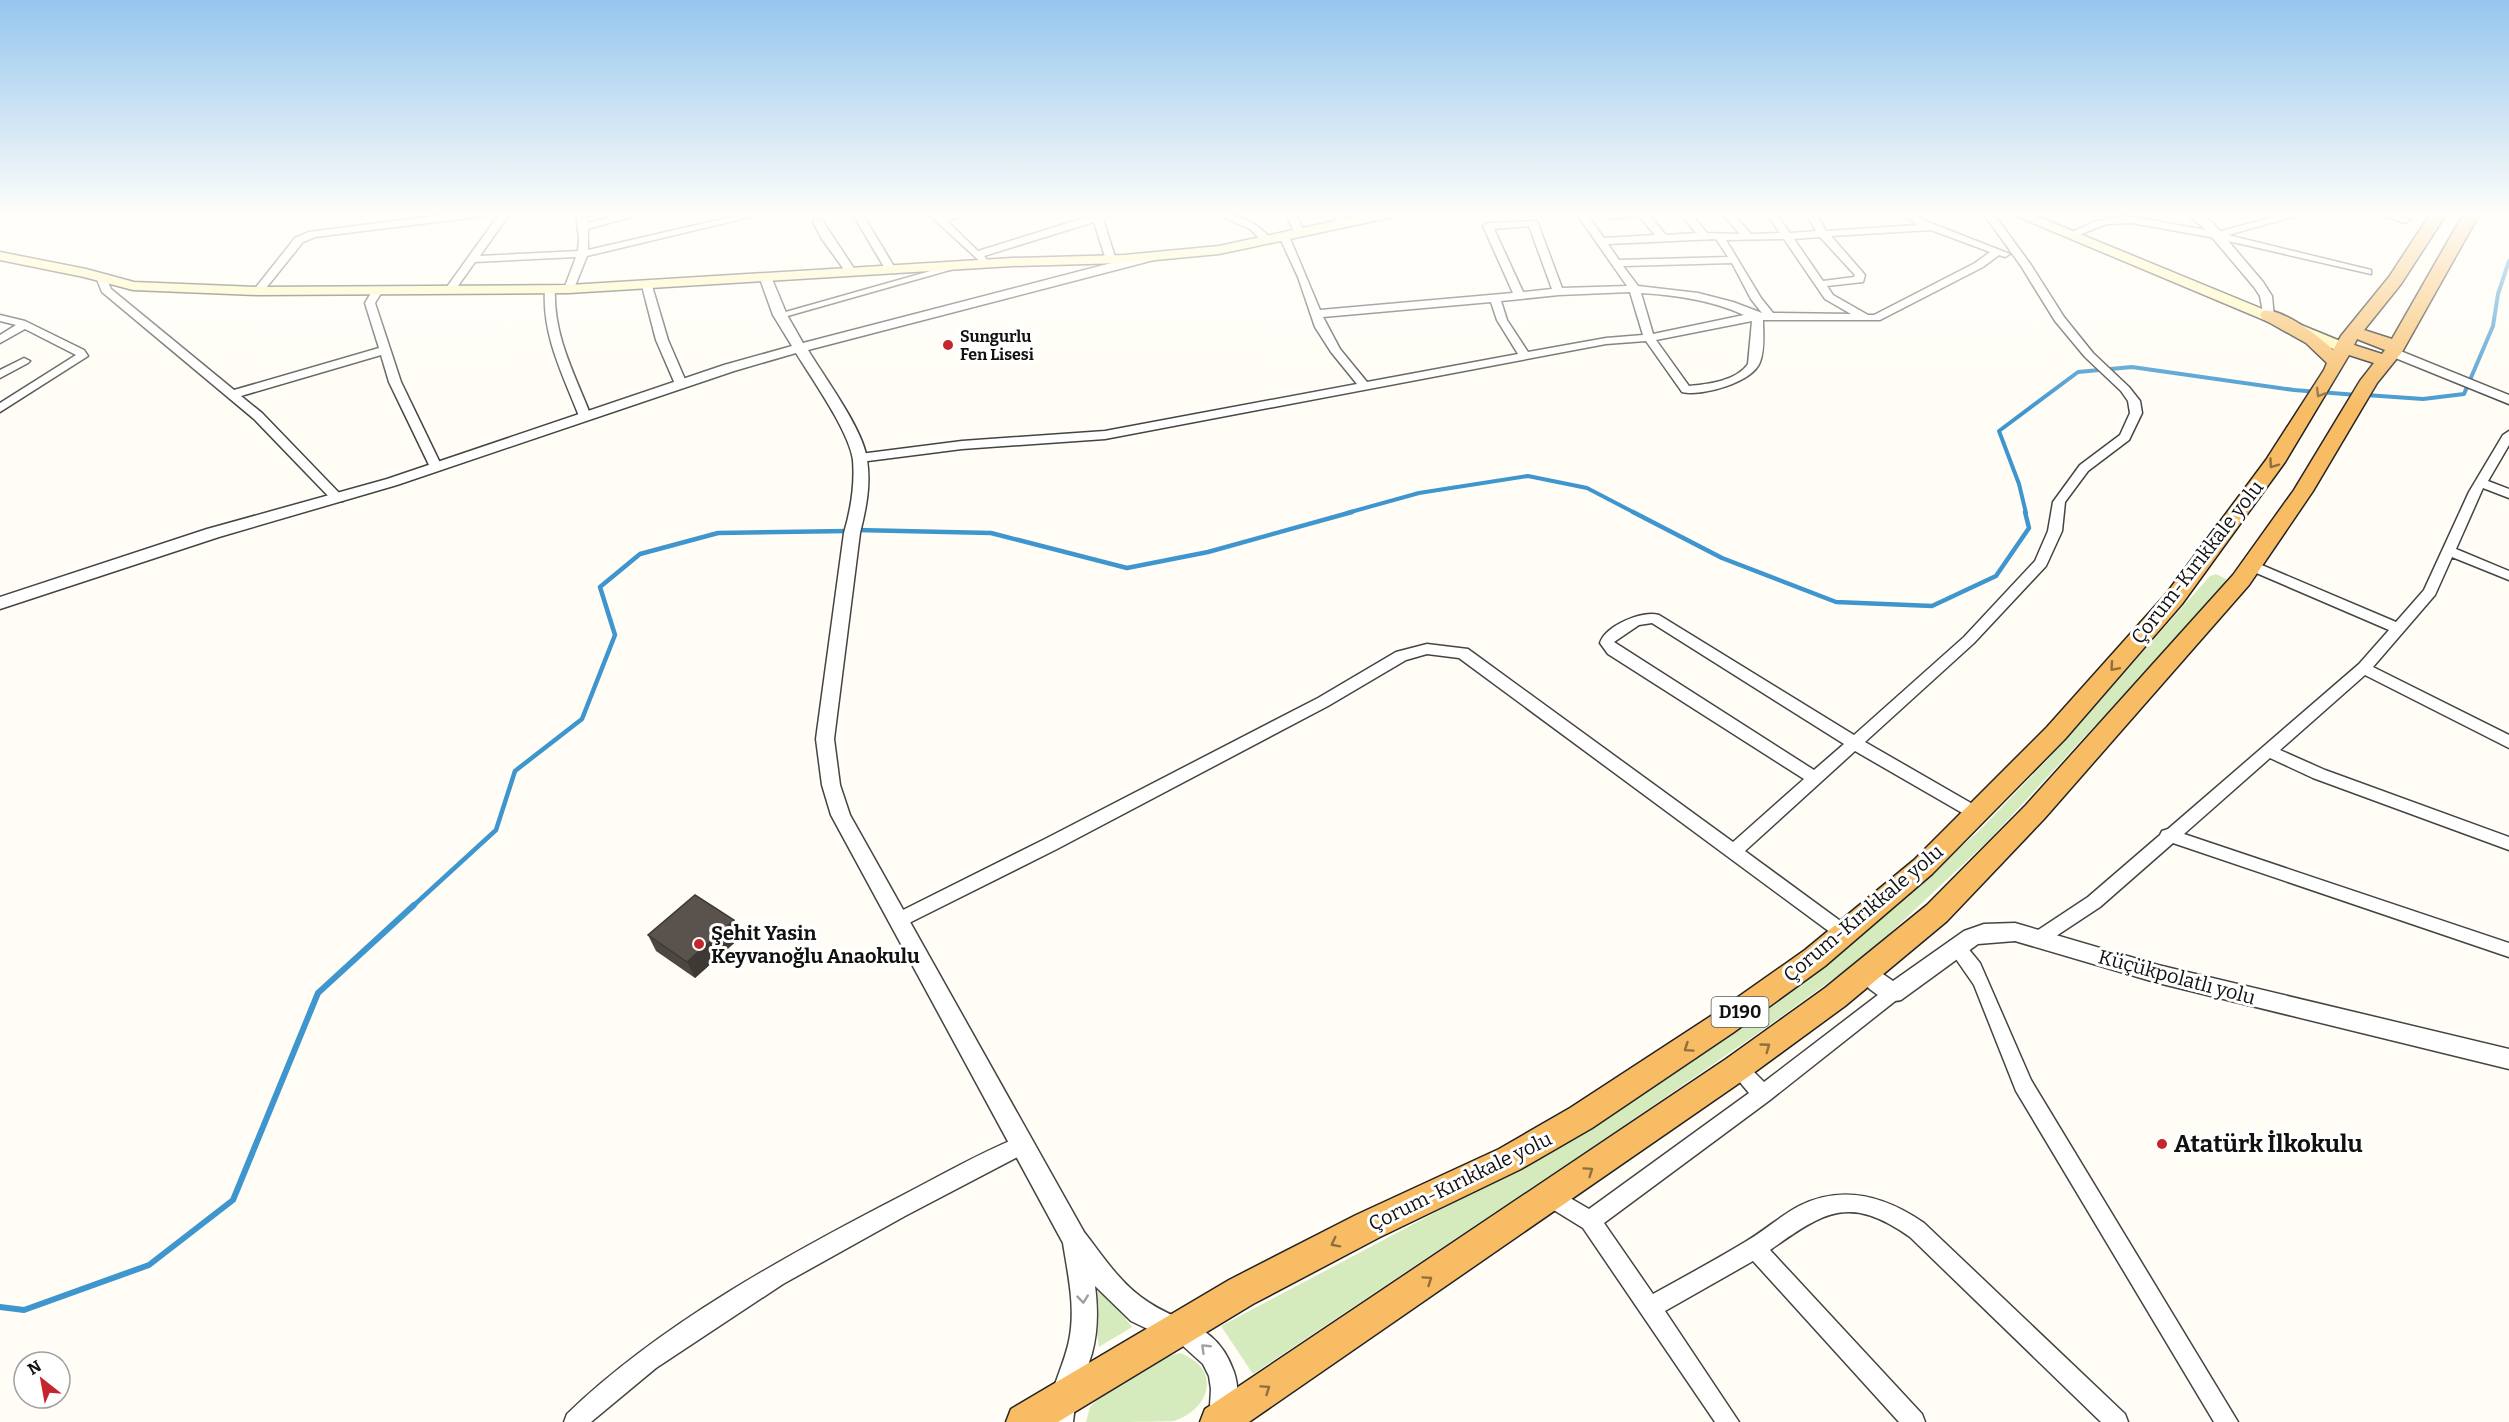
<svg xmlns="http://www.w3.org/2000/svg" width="2509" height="1422" font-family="Bitter,serif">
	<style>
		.green { fill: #d5ebbd }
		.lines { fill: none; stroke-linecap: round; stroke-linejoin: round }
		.stream-far2 { stroke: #3f96cf; stroke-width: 4 }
		.stream-far1 { stroke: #3f96cf; stroke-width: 4.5 }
		.stream { stroke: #3f96cf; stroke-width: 6 }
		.minor-casing { stroke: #444; stroke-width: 3 }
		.tertiary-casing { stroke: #444; stroke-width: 3 }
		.secondary-casing { stroke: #333; stroke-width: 3 }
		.trunk-casing { stroke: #222; stroke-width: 3 }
		.minor { fill: #fff; fill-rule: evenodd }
		.tertiary { fill: #fff; fill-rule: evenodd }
		.secondary { fill: #fff6b0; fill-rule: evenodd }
		.trunk { fill: #f7bc64; fill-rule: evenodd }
		.wall { fill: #4d4742 }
		.shaded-wall { fill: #3f3936 }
		.building { fill: #5a524d; stroke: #3f3936; stroke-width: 1.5 }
		.oneway { stroke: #906f3f }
		.oneway2 { stroke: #a0a0a0 }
		.poi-dot { fill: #c4262e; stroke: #fff; stroke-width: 2 }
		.labels { text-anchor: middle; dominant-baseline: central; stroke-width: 6; stroke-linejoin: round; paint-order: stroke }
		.far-poi-label { font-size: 16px; font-weight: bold; fill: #111; stroke: #fff; text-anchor: start }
		.shield { fill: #fff; stroke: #585858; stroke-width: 1.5 }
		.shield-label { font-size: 18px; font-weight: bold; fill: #111 }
		.street-label { font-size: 20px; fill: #111; stroke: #fff }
		.poi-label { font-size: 20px; font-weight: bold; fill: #111; stroke: #fff; text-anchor: start }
		.near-poi-label { font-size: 24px; font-weight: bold; fill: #111; stroke: #fff; text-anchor: start }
	</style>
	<rect width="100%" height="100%" fill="#fffdf5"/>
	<!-- green -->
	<path class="green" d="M2216 574 2226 579 2225 585 1990 839 1890 933 1844 971 1767 1027 1631 1121 1253 1374 1221 1326 1563 1145 1673 1074 1839 955 1980 830 2049 758 2210 576Z
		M1087 1269 1132 1327 1099 1347Z
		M1180 1353C1191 1357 1203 1365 1206 1377 1211 1398 1193 1415 1174 1421 1161 1422 1104 1422 1086 1422L1090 1407 1098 1399 1169 1356Z"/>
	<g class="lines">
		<!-- stream-far2 -->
		<path class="stream-far2" d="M2366 395 2423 399 2464 394 2493 326 2498 294 2509 261
			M1347 513 1419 493 1528 476 1587 488 1635 513
			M2026 513 2019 484 1999 431 2078 372 2132 367 2294 390 2357 395"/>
		<!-- stream-far1 -->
		<path class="stream-far1" d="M1633 512 1722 558 1836 602 1932 606 1996 576 2029 528 2025 512
			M856 530 991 533 1127 568 1208 552 1352 512
			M413 906 496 830 515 771 582 719 615 635 600 587 640 554 718 533 848 531"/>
		<!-- stream -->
		<path class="stream" d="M0 1307 24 1310 149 1265 233 1200 318 993 414 905"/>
		<!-- minor casing -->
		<g class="minor-casing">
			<path id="minor" d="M457 213H489L484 216 315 237 303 242 262 293 253 291 295 238 309 232Z
				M500 213H510L480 256 578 251 579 238 576 213H586L588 223 627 213H645L588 229V250L748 213H767L587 256 573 291 564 289 576 257 475 262 453 293H445L444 291Z
				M852 213H862L896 270 895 272H887Z
				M927 213H938L942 217 954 213H972L947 221 978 251 1090 216 1087 213H1116L1103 219 1116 260 1111 263 1106 260 1094 222 984 256 989 262 984 265Z
				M1214 213C1237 213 1257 222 1272 240L1263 242 1250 229Z
				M1285 213H1295L1305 233 1304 235H1296Z
				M1331 213H1341L1350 224 1341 226Z
				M1576 213H1586L1604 238 1655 235 1638 215 1614 219 1598 213H1647L1666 235 1696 233 1679 213H1690L1707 233 1740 234 1721 213H1732L1751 234 1780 233 1766 213H1776L1790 233 1816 231 1806 213H1816L1826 231 1917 225 1901 213H1913L1923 220 2010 254 2005 257 1999 255 1983 267 1880 320H1763C1763 333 1765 349 1760 362 1753 382 1702 397 1682 392L1646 341 1606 344 1105 439 962 449 860 462 854 458 860 454 962 441 1105 431 1357 384 1331 352 1315 327 1298 277 1279 236 1280 234 1289 236 1320 310 1513 293 1483 226 1488 223 1537 221 1562 288 1627 286ZM1529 226 1552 289 1523 292 1494 229ZM1931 230 1990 252 1975 263 1874 315H1868L1833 295 1827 286 1863 282 1865 275 1831 236ZM1820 237 1855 275 1854 277 1823 281 1794 239ZM1716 239 1728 257 1619 260 1608 244ZM1784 239 1825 299 1851 314 1773 313 1761 298 1726 240ZM1732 263 1751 299 1762 313 1733 302 1698 293 1638 286 1623 266ZM1630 292 1643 335 1606 338 1528 352 1507 320 1501 301 1559 295ZM1641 293C1677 295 1711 300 1744 315L1653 334ZM1491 302 1497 320 1518 354 1367 382 1340 349 1323 317ZM1752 321 1748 364C1736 381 1709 384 1689 386L1656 340Z
				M1983 213H1993L2031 265 2064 317 2093 353 2129 387 2140 401 2142 413 2129 440 2088 471 2065 502 2062 531 2046 566 1974 643 1865 742 1983 810 1985 814 1983 818H1971L1855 751 1745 851 1850 928 1853 933 1850 938 1844 940 1838 938 1459 658 1427 654 1406 660 1328 706 1057 849 905 925 899 927 893 925 890 920 893 915 1045 839 1318 698 1396 652 1427 644 1468 649 1733 842 1804 779 1608 654 1600 643C1605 626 1642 610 1659 615L1854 735 1964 637 2035 561 2048 531 2053 502 2080 465 2120 435 2130 413 2128 401 2121 391 2085 357 2055 321 2021 266ZM1652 623 1844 744 1814 770 1614 642 1639 625Z
				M2289 213H2307L2228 235 2371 270V274L2215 238 2132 223 2107 224 2071 238 2066 235 2093 222 2119 216 2145 219 2217 232Z
				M2376 213H2393L2410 220 2405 223Z
				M814 220H822L857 273 856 275H848L822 239 813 222Z
				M955 264 964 266 784 317 775 315Z
				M97 275H105L111 289 234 390 379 348 365 303 374 288H382L383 290 375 303 401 382 442 467 436 471 430 467 389 382 381 355 241 396 262 413 344 498 343 501H333L254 419 102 292 96 277Z
				M643 284 652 286 668 340 687 384 685 386 681 387 675 384 656 340 642 286Z
				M550 287 555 290C553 335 575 375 591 416L589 419H581L579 416C563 375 542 335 545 290Z
				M0 315 25 321 84 350 88 356 0 412V403L76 355 25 329 0 343V335L16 325 0 321Z
				M24 358 30 361 28 363 0 378V370Z
				M2509 431V445L2488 481 2509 489V498L2483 488 2456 549 2509 571V580L2452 557 2435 595 2373 667 2509 735V748L2365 675 2280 750 2325 770 2509 837V850L2313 778 2270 758 2184 834 2509 943V957L2173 843 2100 907 2044 944 2038 946 2032 944 2029 939 2032 934 2088 897 2160 835 2162 831 2168 829 2359 664 2389 630 2247 569 2245 566 2247 563H2257L2396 622 2424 590 2469 492 2503 435Z
				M1956 939 1962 941 1980 963 2031 1080 2238 1422H2214L2016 1091 1974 985 1947 946 1950 941Z
				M1893 985 1899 988 1902 993 1899 998 1770 1100 1604 1223 1653 1294C1684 1277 1715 1260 1745 1242 1764 1231 1780 1216 1799 1206 1843 1184 1885 1196 1924 1223L2125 1414 2128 1422H2101L1910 1237C1849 1194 1824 1212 1770 1250L1922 1414 1925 1422H1899L1753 1261 1665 1311 1739 1422H1715L1583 1228 1544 1204 1541 1197 1544 1190 1551 1187 1589 1209 1749 1093 1728 1068 1730 1062 1737 1060 1744 1062 1764 1082 1887 988Z
				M1022 1136 1029 1139 1032 1145 1029 1151 905 1216 783 1284 656 1368 591 1422H564L567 1414C662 1323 787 1255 903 1195 942 1175 981 1152 1022 1136Z"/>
		</g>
		<!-- tertiary casing -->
		<g class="tertiary-casing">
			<path id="tertiary" d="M2186 213H2200L2213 223 2263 282 2272 296 2274 318H2264L2260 296 2254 287 2205 229Z
				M1150 253 1154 254V260L808 350C824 377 864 430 867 460 871 485 866 509 860 533L834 739 840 785 850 815 1084 1232C1102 1255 1118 1280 1141 1297 1179 1326 1216 1320 1234 1372 1239 1387 1239 1408 1233 1422H1209L1211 1389 1209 1376 1203 1364 1183 1346 1131 1321 1095 1286C1098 1309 1098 1331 1092 1353 1085 1377 1075 1397 1073 1422H1047C1048 1393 1063 1369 1069 1341 1076 1308 1068 1275 1063 1243L831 815 822 785 816 739 844 533C851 509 855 485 853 460 849 431 812 379 796 353L734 371 397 485 219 537 0 609V597L207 529 387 479 724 365 792 346 773 315 760 279 762 276 766 275 772 279 787 315 803 343Z
				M2393 348 2509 395V404L2388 355V349Z
				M2015 923 2158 965 2509 1049V1069L2158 983 2015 941 1978 944 1901 1000C1885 1005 1863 986 1856 972L1859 966 1867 963 1893 981 1964 931 1984 924Z"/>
		</g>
		<!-- secondary casing -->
		<g class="secondary-casing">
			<path id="secondary" d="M1372 213H1400L1393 217 1219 254 1124 263 1012 266 569 293 258 295 133 290 84 277 0 260V252L86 269 134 282 258 287 569 285 1012 258 1124 255 1219 246Z
				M2009 213H2029L2350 345 2352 348 2344 353 2338 351Z"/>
		</g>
		<!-- trunk casing -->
		<g class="trunk-casing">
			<path id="trunk" d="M2431 213H2447L2401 284 2364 330 2392 339 2464 213H2480L2402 352 2377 383 2313 491 2249 585 2044 819 1947 921 1845 1006 1748 1077 1249 1422H1200L1205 1409 1726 1059 1825 988 1927 905 2026 805 2233 575 2294 490 2360 381 2374 363 2349 355 2285 462 2182 604 2065 739 1932 874 1825 966 1734 1032 1592 1128 1521 1169 1380 1237 1253 1304 1058 1422H1006L1011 1409 1229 1280 1356 1215 1499 1149 1570 1108 1714 1014 1805 950 1914 860 2047 727 2166 594 2266 460 2324 370 2327 363 2306 343 2263 319 2260 315 2263 311C2281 307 2320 337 2333 350L2341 336 2389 277ZM2357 339 2385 350 2382 354 2354 345Z"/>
		</g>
		<!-- minor -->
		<use href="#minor" class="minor"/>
		<!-- tertiary -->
		<use href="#tertiary" class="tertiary"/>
		<!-- secondary -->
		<use href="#secondary" class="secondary"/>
		<!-- trunk -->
		<use href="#trunk" class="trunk"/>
	</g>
	<!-- wall -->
	<path class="wall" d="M648 935 741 937 695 978 656 951Z"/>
	<!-- shaded-wall -->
	<path class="shaded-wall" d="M734 920 741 937 695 978 687 962Z"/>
	<!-- building -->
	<path class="building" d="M695 895 734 920 687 962 648 935Z"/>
	<!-- one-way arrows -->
	<defs><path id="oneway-chevron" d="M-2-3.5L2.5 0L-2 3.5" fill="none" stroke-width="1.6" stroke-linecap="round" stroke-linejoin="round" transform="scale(1.5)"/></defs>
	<g class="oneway">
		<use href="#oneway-chevron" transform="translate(2320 393) rotate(121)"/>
		<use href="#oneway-chevron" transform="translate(2273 464) rotate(126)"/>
		<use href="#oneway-chevron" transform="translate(2114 667) rotate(131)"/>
		<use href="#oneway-chevron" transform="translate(1766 1047) rotate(-36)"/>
		<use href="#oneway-chevron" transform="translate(1688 1048) rotate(146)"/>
		<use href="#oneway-chevron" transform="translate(1589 1171) rotate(-35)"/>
		<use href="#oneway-chevron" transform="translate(1335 1243) rotate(153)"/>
		<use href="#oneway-chevron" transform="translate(1428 1280) rotate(-34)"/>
		<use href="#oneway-chevron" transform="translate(1266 1389) rotate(-34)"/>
	</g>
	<g class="oneway2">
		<use href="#oneway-chevron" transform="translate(1083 1299) rotate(84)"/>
		<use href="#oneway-chevron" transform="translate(1205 1348) rotate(-136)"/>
	</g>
	<!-- sky -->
	<linearGradient id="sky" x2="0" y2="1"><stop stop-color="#95c6ee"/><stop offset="0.52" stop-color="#fffefa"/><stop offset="1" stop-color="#fffefa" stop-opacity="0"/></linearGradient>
	<rect width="2509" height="412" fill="url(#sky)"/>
	<!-- markers -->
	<g class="poi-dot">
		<circle cx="948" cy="345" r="6"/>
		<circle cx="699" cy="944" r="6"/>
		<circle cx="2162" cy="1144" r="6"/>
	</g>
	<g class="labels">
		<!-- far-poi labels -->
		<g class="far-poi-label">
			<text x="960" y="336">Sungurlu<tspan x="960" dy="18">Fen Lisesi</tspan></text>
		</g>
		<!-- shield labels -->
		<rect class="shield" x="1711.5" y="997" width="57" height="30" rx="4.5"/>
		<g class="shield-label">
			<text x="1740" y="1012">D190</text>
		</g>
		<!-- street labels -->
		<g class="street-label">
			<text transform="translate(2197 562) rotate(-52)">Çorum-Kırıkkale yolu</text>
			<text transform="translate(1863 913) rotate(-40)">Çorum-Kırıkkale yolu</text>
			<text transform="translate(2177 977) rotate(15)">Küçükpolatlı yolu</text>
			<text transform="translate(1460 1181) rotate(-26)">Çorum-Kırıkkale yolu</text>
		</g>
		<!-- poi labels -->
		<g class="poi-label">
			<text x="711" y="933">Şehit Yasin<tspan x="711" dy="23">Keyvanoğlu Anaokulu</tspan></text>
		</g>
		<!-- near-poi labels -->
		<g class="near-poi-label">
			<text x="2174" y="1144">Atatürk İlkokulu</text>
		</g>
	</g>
	<!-- north arrow -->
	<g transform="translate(42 1380) rotate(329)"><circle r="28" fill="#ffffff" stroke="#a0a0a0" stroke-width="1.5"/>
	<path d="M0-4.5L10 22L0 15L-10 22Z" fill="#c4262e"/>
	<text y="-9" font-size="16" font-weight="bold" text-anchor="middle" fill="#111111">N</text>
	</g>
</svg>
